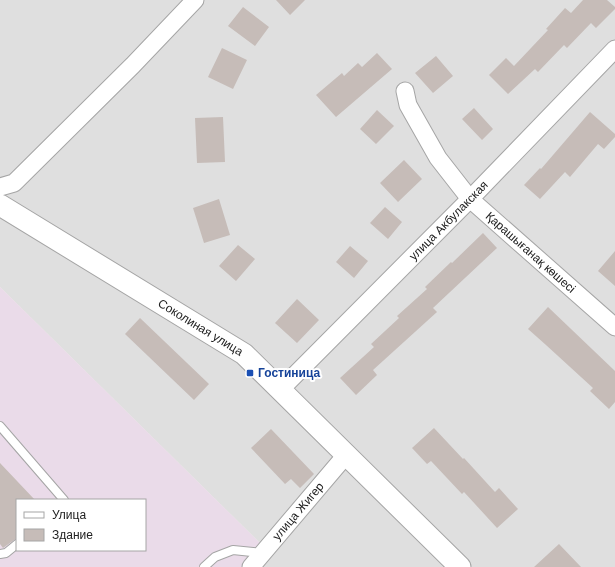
<svg xmlns="http://www.w3.org/2000/svg" width="615" height="567" font-family="Helvetica,sans-serif">
	<style>
		.residential { fill: #dfdfdf }
		.industrial { fill: #eadbe9; fill-rule: evenodd }
		.building { fill: #c6bcb8 }
		.lines { fill: none; stroke-linecap: round; stroke-linejoin: round }
		.service-casing { stroke: #a5a5a5; stroke-width: 10 }
		.minor-casing { stroke: #a5a5a5; stroke-width: 19 }
		.tertiary-casing { stroke: #a5a5a5; stroke-width: 23 }
		.service { stroke: #fff; stroke-width: 8 }
		.minor { stroke: #fff; stroke-width: 17 }
		.tertiary { stroke: #fff; stroke-width: 21 }
		.transit-dot { fill: #1a4fb4; stroke: #fff; stroke-width: 1.5 }
		.labels { text-anchor: middle; dominant-baseline: central; stroke-width: 4; stroke-linejoin: round; paint-order: stroke }
		.street-label { font-size: 12px; fill: #212121; stroke: #fff }
		.transit-label { font-size: 12px; font-weight: bold; fill: #164399; stroke: #fff; text-anchor: start }
	</style>
	<rect width="100%" height="100%" fill="#f1ede9"/>
	<!-- residential -->
	<path class="residential" d="M0 0H615V567H242L261 544 0 287Z"/>
	<!-- industrial -->
	<path class="industrial" d="M0 287 261 544 242 567H0ZM17 500H145V550H17Z"/>
	<!-- building -->
	<path class="building" d="M276 0H305L290 15Z
		M583 0H607L615 7V9L596 28 591 23 567 48 564 45 538 72 535 69 508 94 489 75 506 58 514 66 548 30 546 29 565 8 571 13Z
		M243 7 269 27 255 46 228 26Z
		M222 48 247 60 233 89 208 77Z
		M377 53 392 69 336 117 316 95 342 73 344 76 358 63 362 67Z
		M436 56 453 76 433 93 415 73Z
		M474 108 493 129 482 140 462 119Z
		M377 110 394 126 376 144 360 129Z
		M590 112 615 134V137L604 149 598 144 570 177 565 172 540 199 524 185 540 168 541 169Z
		M223 117 225 162 197 163 195 118Z
		M404 160 422 179 398 202 380 183Z
		M219 199 230 235 204 243 193 208Z
		M385 207 402 222 388 239 370 223Z
		M483 233 497 248 433 308 437 312 373 370 377 375 356 395 340 378 374 347 371 344 399 318 397 316 427 289 425 287 451 262 452 263Z
		M238 245 255 259 236 281 219 266Z
		M350 246 368 261 354 278 336 262Z
		M615 251V286L598 271Z
		M297 299 319 320 297 343 275 323Z
		M548 307 615 371V402L609 409 590 391 593 388 546 345 528 329Z
		M140 318 209 384 194 400 125 334Z
		M434 428 463 459 464 458 495 492 499 488 518 509 497 528 464 492 462 494 431 461 427 464 412 448Z
		M271 429 314 474 300 488 291 479 285 484 251 448Z
		M0 463 35 500H17V539L14 540 3 548 0 544Z
		M559 544 581 567H534Z"/>
	<g class="lines">
		<!-- service casing -->
		<g class="service-casing">
			<path id="service" d="M0 426 64 500
				M0 554 6 553 17 544
				M204 567 215 557 233 550 262 553"/>
		</g>
		<!-- minor casing -->
		<g class="minor-casing">
			<g id="minor">
				<path id="s1" d="M405 91 408 105 438 158 470 199 615 327"/>
				<path d="M0 187 14 183 133 65 195 0"/>
				<path id="s2" d="M280 390 470 199 615 49"/>
				<path id="s3" d="M251 567 346 455"/>
			</g>
		</g>
		<!-- tertiary casing -->
		<g class="tertiary-casing">
			<g id="tertiary">
				<path id="s4" d="M0 205 244 354 460 567"/>
			</g>
		</g>
		<!-- service -->
		<use href="#service" class="service"/>
		<!-- minor -->
		<use href="#minor" class="minor"/>
		<!-- tertiary -->
		<use href="#tertiary" class="tertiary"/>
	</g>
	<!-- markers -->
	<rect class="transit-dot" x="246" y="369" width="8" height="8" rx="2"/>
	<g class="labels">
		<!-- street labels -->
		<g class="street-label">
			<text stroke="none"><textPath href="#s2" startOffset="239">улица Акбулакская</textPath></text>
			<text stroke="none"><textPath href="#s1" startOffset="208">Қарашығанақ көшесі</textPath></text>
			<text stroke="none"><textPath href="#s4" startOffset="235">Соколиная улица</textPath></text>
			<text stroke="none"><textPath href="#s3" startOffset="73">улица Жигер</textPath></text>
		</g>
		<!-- transit labels -->
		<g class="transit-label">
			<text x="258" y="373">Гостиница</text>
		</g>
	</g>
	<!-- legend -->
	<rect x="16" y="499" width="130" height="52" fill="#ffffff" stroke="#a6a6a6"/>
	<rect x="24" y="512" width="20" height="6" fill="#ffffff" stroke="#a6a6a6"/>
	<text x="52" y="519" font-size="12" fill="#212121">Улица</text>
	<rect x="24" y="529" width="20" height="12" fill="#c6bcb8" stroke="#a6a6a6"/>
	<text x="52" y="539" font-size="12" fill="#212121">Здание</text>
</svg>
